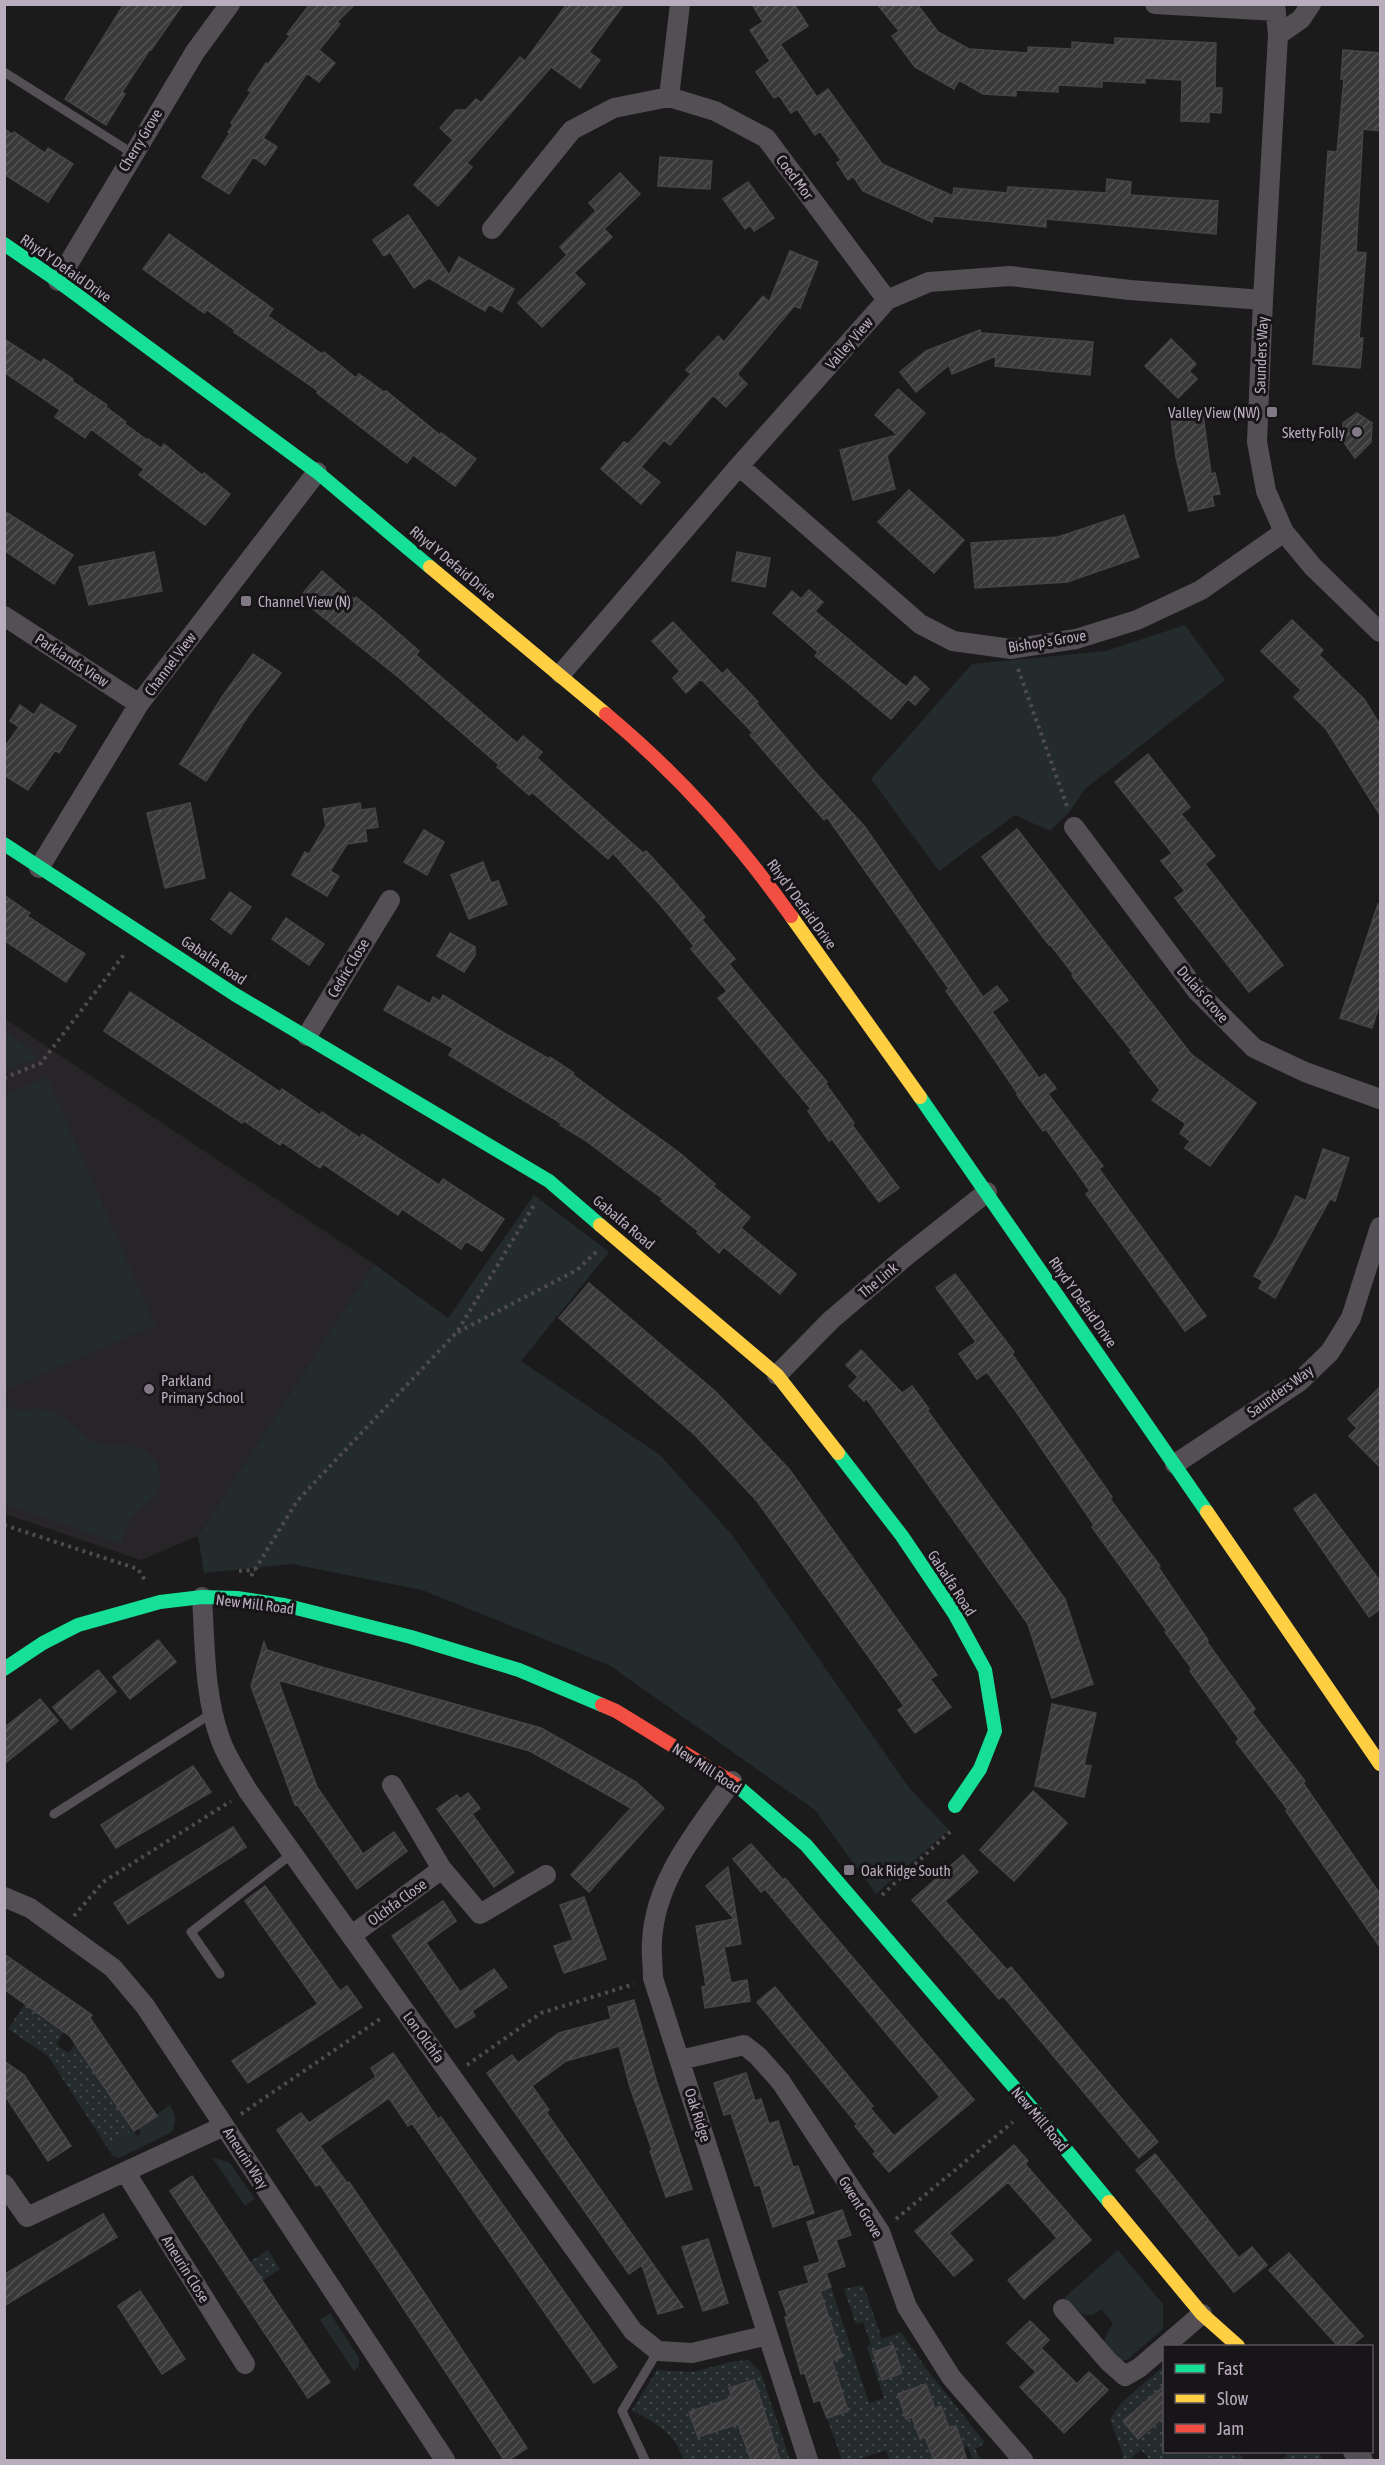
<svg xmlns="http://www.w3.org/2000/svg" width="1385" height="2465" font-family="'Asap Condensed',sans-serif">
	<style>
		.built { fill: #282528 }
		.green { fill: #242b2d }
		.forest { fill: url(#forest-crowns) }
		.garden { fill: url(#garden-dots); fill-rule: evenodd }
		.building { fill: url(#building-hatch); stroke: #474448; stroke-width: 1.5 }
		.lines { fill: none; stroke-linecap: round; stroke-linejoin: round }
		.path { stroke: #4f4b4f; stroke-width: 4; stroke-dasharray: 3 4.5; stroke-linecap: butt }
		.lane { stroke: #534f55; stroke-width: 9 }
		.street { stroke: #534f55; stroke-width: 20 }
		.fast { stroke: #16e098; stroke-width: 14 }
		.slow { stroke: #ffcf43; stroke-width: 14 }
		.jam { stroke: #f24e42; stroke-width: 14 }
		.poi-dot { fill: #817985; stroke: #181518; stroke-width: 2 }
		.labels { text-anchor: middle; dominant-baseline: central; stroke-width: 6; stroke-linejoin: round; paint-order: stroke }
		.street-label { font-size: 15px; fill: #b8acbd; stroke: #181518 }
		.poi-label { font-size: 15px; fill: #b8acbd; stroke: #181518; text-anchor: start }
	</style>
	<defs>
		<pattern id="forest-crowns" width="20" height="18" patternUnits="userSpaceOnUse" patternTransform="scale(1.5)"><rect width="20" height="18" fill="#242b2d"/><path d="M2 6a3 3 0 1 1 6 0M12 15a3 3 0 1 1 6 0" fill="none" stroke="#42474a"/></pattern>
		<pattern id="garden-dots" width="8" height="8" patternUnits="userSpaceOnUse" patternTransform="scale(1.5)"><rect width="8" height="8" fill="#242b2d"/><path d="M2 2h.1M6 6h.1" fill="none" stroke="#42474a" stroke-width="1.8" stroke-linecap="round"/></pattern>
		<pattern id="building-hatch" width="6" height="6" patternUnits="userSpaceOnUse" patternTransform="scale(1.5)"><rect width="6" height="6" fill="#3a393a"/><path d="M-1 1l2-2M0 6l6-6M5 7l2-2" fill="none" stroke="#545355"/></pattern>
	</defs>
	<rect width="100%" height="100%" fill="#1c1b1c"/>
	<!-- built -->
	<path class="built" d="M4 1018 374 1264 198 1536 141 1560 5 1514Z"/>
	<!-- green -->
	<path class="green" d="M1185 625 1225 680 1085 789 1069 812 1050 831 1015 815 939 871 871 779 972 664 1106 651Z
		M5 1032 32 1050 37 1059 5 1070Z
		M47 1077 155 1325 5 1390V1095Z
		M534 1195 609 1252 521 1361 660 1455 732 1535 910 1789 949 1830 876 1894 815 1810 609 1665 422 1590 292 1564 204 1573 198 1536 374 1264 448 1318Z
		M5 1403C21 1415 33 1406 49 1410 66 1415 78 1434 94 1442 109 1449 119 1445 134 1447 152 1449 163 1468 160 1484 157 1499 143 1505 134 1515 127 1522 124 1535 121 1544L5 1504Z
		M170 2105C176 2114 176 2122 172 2132L119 2158 113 2156 107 2147 133 2130 137 2136 141 2133 138 2128Z
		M212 2157 230 2163 255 2199 245 2206Z
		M1118 2250 1163 2304V2329L1127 2360H1121L1105 2346V2338L1113 2323 1101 2309 1093 2315 1082 2314 1064 2298Z
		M330 2313 359 2358V2366L354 2371 320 2320Z"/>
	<!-- forest -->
	<path class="forest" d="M1177 2452H1204L1212 2460H1166Z"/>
	<!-- garden -->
	<path class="garden" d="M25 2004 64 2032 56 2044 68 2053 75 2045 77 2047 133 2130 107 2147 48 2056 8 2029Z
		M268 2250 280 2269 262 2281 250 2262Z
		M863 2285 882 2339 901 2332 925 2367 985 2443 975 2449 981 2460H973L968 2447 963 2448 949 2428 941 2407 935 2409 926 2384 898 2395 906 2418 912 2417 921 2439 925 2437 933 2459 939 2457 940 2460H890L886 2450 856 2460H842L827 2418 848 2411 832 2361 841 2357 824 2304 813 2293 831 2287 869 2403 884 2398 867 2347 871 2344 863 2322 856 2324 844 2289ZM893 2345 902 2373 882 2379 873 2352Z
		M749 2360 761 2373 790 2460H684C673 2431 658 2425 632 2410L657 2370 694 2372 730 2362ZM754 2380 774 2445 748 2453 738 2424 698 2437 690 2412 732 2398 729 2388Z
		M1164 2366V2386L1123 2421 1138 2438 1164 2416V2452H1177L1166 2460H1150L1141 2450 1129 2460H1123V2455L1110 2419 1122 2402Z
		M1204 2452H1230L1236 2456 1245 2452 1240 2455 1245 2460H1212Z
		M1283 2452H1316L1322 2457V2460H1281L1287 2456Z"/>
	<!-- building -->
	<path class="building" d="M124 4H183L151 50 150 49 122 92 125 94 106 125 65 99Z
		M310 4H355L337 22 340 24 319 50 335 63 319 82 307 73 263 138 277 147 265 165 253 157 229 194 202 177 230 133 228 132 233 125 231 123 251 92 248 90 266 63 268 64 290 36 287 34Z
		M567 4H624L589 52 600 60 580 88 551 67 467 163 472 167 438 206 414 185 453 140 440 128 456 110H466L476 99 481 103 520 57 525 61Z
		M752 4H794L808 26 780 44 817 97 828 89 882 164 953 196 954 188 1007 193 1008 187 1106 193 1107 179 1131 182 1130 195 1218 201 1216 234 1046 219V227L934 216 932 222 863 191 853 176 848 180 837 163 841 160 820 131 815 135 797 109 791 113 779 95 774 98 756 72 770 61 750 30 763 22Z
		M877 4H917L938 32 969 49 1028 53V47L1072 49V42L1115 45V38L1216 43 1215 88H1222L1221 113 1209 112V122L1181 121 1182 80 1145 78V83L1102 81V87L1058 85V92L1016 90V96L983 94 959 80 954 89 915 67 892 36 899 31Z
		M1343 50 1380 53V131L1363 129 1356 252 1366 253 1359 338H1363L1360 368 1313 364 1328 151 1337 152 1344 79H1341Z
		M4 129 12 134 14 132 45 153 48 148 73 164 48 202 4 174Z
		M660 157 712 161 710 189 658 186Z
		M620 173 640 194 604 229 612 237 574 273 585 284 542 327 518 303 567 255 560 247 596 211 589 203Z
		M748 182 774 218 754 231 750 225 745 229 723 199Z
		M408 215 449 275 459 257 514 289 502 312 489 304 485 311 429 278 414 288 390 252 384 256 373 240Z
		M169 234 273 309 268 316 322 354 324 352 356 378 359 374 384 392 386 391 440 435 441 433 476 459 455 486 413 455 407 463 317 393 318 391 234 332 236 331 207 310 204 313 143 269Z
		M790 251 818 262 800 308 794 306 737 374 747 384 726 407 713 395 670 445 664 440 641 467 660 482 641 504 601 469 624 442 628 444 643 428 691 374 686 370 718 336 724 342 763 296 769 302Z
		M980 330 981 333 1093 342 1090 375 995 366 996 356 952 374 949 365 916 392 900 372 926 351Z
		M4 339 41 363 44 359 73 379 72 381 107 405 106 407 126 422 125 424 147 440 148 439 161 448 164 444 202 475 204 473 230 494 205 525 139 475 144 469 91 429 85 438 55 417 60 410 4 372Z
		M1171 339 1196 364 1189 371 1197 379 1178 398 1145 366Z
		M898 389 925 413 887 456 895 489 853 500 840 450 897 435 875 415Z
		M1357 413 1372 423 1371 442 1355 458 1343 441V423Z
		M1203 414 1211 474 1215 473 1220 494 1212 495 1214 506 1189 511 1176 457 1171 418Z
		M909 490 964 540 934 573 878 522Z
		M4 511 73 555 54 584 4 550Z
		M1124 515 1139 557 1067 582 975 588 971 543 1058 537Z
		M154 552 162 591 89 605 79 567Z
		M737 552 770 558 765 587 732 581Z
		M322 571 354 599 356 597 378 615 419 651 416 655 517 743 523 736 542 752 537 758 643 853 646 851 672 879 705 917 702 920 735 959 729 964 827 1082 825 1083 854 1123 852 1125 899 1188 879 1202 832 1139 829 1141 808 1111 811 1109 718 998 727 991 691 949 694 946 662 907 613 853 608 859 532 792 529 795 497 767 499 765 397 676 299 598Z
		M809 590 823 602 815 611 879 665 906 687 915 676 929 689 915 705 908 699 891 719 815 656 818 652 773 613 792 591 801 599Z
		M1292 620 1323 650 1319 655 1364 699 1380 725V815L1326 729 1294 697 1301 690 1261 651Z
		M673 622 722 674 727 669 758 702 756 703 815 772 865 827 983 997 997 986 1008 1000 992 1012 1039 1078 1045 1074 1056 1088 1048 1094 1103 1166 1099 1169 1206 1316 1185 1331 1086 1194 1090 1191 1046 1129 1043 1131 1017 1095 1018 1094 979 1037 946 991 949 989 827 817 824 820 750 735 753 733 701 679 686 693 673 678 680 671 652 641Z
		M253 654 281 673 248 716 206 781 180 764 222 697Z
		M41 704 76 726 59 753 55 750 28 790 4 775V748L19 727 10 721 20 705 34 715Z
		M1148 754 1190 807 1181 814 1215 856 1205 864 1283 965 1249 992 1175 898 1185 891 1161 861 1172 853 1115 782Z
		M190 803 205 878 165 888 147 813Z
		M360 803 361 810 375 808 378 827 365 829 367 841 347 844 330 871 339 876 327 896 292 875 305 852 309 854 326 826 323 809Z
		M1017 829 1191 1054 1256 1103 1210 1166 1185 1148 1190 1141 1180 1133 1186 1124 1152 1100 1160 1090 1130 1052 1132 1051 1072 976 1074 975 1050 944 1049 945 982 857Z
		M424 830 444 842 427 875 404 862Z
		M483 862 491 883 498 881 507 904 469 919 451 875Z
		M230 892 251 907 231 934 211 919Z
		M4 895 30 913 27 916 85 954 66 982 4 940Z
		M1378 904 1380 905V1003L1372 1028 1340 1018Z
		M286 918 324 944 309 965 272 939Z
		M450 933 475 947V955L464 972 437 956Z
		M398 986 430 1004 433 997 440 1001 443 995 499 1030 549 1059 550 1057 574 1073 573 1075 681 1154 715 1184 713 1186 750 1217 741 1228 796 1274 780 1294 724 1247 719 1253 697 1233 698 1231 661 1201 663 1199 585 1140 560 1125 561 1123 449 1055 453 1048 384 1010Z
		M130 992 280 1092 282 1089 320 1115 322 1112 360 1138 362 1134 439 1185 443 1179 504 1219 482 1251 466 1241 461 1249 402 1209 398 1215 323 1164 320 1168 282 1142 280 1145 244 1121 242 1123 104 1031Z
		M1323 1149 1349 1158 1335 1201 1330 1199 1275 1298 1259 1288 1263 1281 1254 1276 1277 1236 1296 1196 1306 1201Z
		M955 1274 1014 1352 1012 1354 1112 1497 1110 1499 1160 1566 1158 1567 1208 1640 1207 1642 1255 1709 1252 1712 1305 1781 1303 1783 1380 1894V1947L1286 1811 1288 1810 1236 1742 1239 1739 1190 1671 1192 1669 1165 1632 1167 1631 1092 1527 1094 1525 1020 1417 987 1372 977 1379 959 1354 976 1342 936 1288Z
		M589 1283 716 1392 789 1469 937 1675 930 1679 951 1707 915 1733 898 1710 904 1706 757 1501 695 1435 559 1318Z
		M861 1350 902 1393 912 1386 929 1409 927 1410 1065 1599 1093 1684 1052 1698 1028 1624 866 1398 864 1401 849 1386 858 1377 846 1365Z
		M1380 1387V1467L1349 1436 1357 1428 1348 1419Z
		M1315 1494 1380 1581V1609L1369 1617 1294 1509Z
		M158 1640 176 1662 130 1699 113 1677Z
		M264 1642 267 1650 325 1668 541 1728 636 1782 664 1808 589 1892 571 1875 631 1808 530 1751 278 1680 317 1787 363 1854 394 1832 407 1851 357 1889 297 1804 295 1805 251 1686Z
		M98 1670 116 1692 71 1729 53 1707Z
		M40 1699 58 1721 4 1764V1728Z
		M1052 1704 1096 1713 1084 1765 1091 1766 1084 1797 1035 1786Z
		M193 1766 211 1792 116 1848 101 1825Z
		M1033 1791 1067 1823 1014 1881 980 1850Z
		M468 1793 480 1808 472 1814 514 1872 494 1887 437 1809 457 1795 460 1799Z
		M233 1827 246 1847 128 1924 114 1903Z
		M751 1844 783 1880 785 1878 974 2100 889 2172 873 2154 876 2152 855 2126 857 2124 757 2002 775 1987 873 2106 870 2108 894 2136 940 2097 765 1889 761 1892 733 1859Z
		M963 1855 978 1872 945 1901 1007 1970 1011 1967 1158 2142 1139 2158 1003 1996 999 1999 912 1900Z
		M728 1867 741 1944 724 1947 731 1983 747 1980 750 2001 705 2008 702 1987 706 1986 696 1926 734 1919 706 1886Z
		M265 1886 340 1991 347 1986 362 2007 248 2083 232 2061 318 2004 245 1901Z
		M584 1897 606 1959 564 1973 554 1946 573 1940 560 1905Z
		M443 1901 456 1921 426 1943 460 1992 494 1969 507 1987 472 2011 475 2016 456 2028 392 1936Z
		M4 1954 92 2015 90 2018 157 2116 134 2131 70 2036 4 1989Z
		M634 2000 657 2083 692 2189 666 2197 650 2151 652 2150 630 2087 619 2046 566 2061 532 2086 549 2110 546 2112 683 2307 658 2314 642 2265 629 2274 487 2073 512 2055 518 2063 559 2033 611 2019 608 2007Z
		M393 2053 438 2119 441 2117 617 2367 594 2383 412 2123 408 2126 389 2098 320 2146 347 2183 349 2182 413 2276 527 2448 509 2460H504L380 2273 320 2184 316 2186 277 2130 301 2113 309 2123 376 2077 371 2068Z
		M4 2061 24 2075 71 2146 48 2161 4 2094Z
		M746 2073 755 2101 761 2099 769 2124 778 2121 793 2167 798 2166 814 2213 773 2227 760 2185 755 2186 731 2113 724 2115 714 2083Z
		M1014 2145 1028 2161 1025 2164 1091 2240 1024 2299 1008 2280 1057 2238 1008 2182 949 2233 973 2260 954 2276 915 2231Z
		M1155 2154 1239 2258 1252 2247 1267 2265 1234 2292 1136 2170Z
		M192 2176 330 2382 308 2398 170 2191Z
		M842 2210 851 2235 836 2240 845 2266 826 2273 831 2287 820 2291 842 2357 832 2361 848 2411 827 2418 820 2400 814 2402 805 2373 801 2374 785 2317H788L779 2292 809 2283 804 2267 820 2262 807 2222Z
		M103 2214 117 2237 4 2306V2275Z
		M708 2239 728 2303 703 2311 682 2247Z
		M1289 2253 1363 2336 1351 2346H1338L1269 2270Z
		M140 2291 185 2359 162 2374 118 2306Z
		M1030 2321 1049 2340 1041 2348 1077 2384 1089 2372 1108 2390 1064 2433 1020 2387 1036 2372 1007 2343Z
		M893 2345 902 2373 882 2380 873 2352Z
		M754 2380 780 2460H751L738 2424 698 2437 689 2412 732 2398 729 2388Z
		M926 2384 935 2409 941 2406 949 2428 956 2426 967 2460H934L925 2437 920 2439 912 2417 906 2419 898 2394Z
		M1164 2386V2416L1138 2439 1123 2421Z"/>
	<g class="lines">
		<!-- path -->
		<path class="path" d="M1018 669 1068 809
			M4 1078 41 1063 126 952
			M458 1332 577 1270 596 1252
			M4 1525 138 1569 146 1582
			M239 1571 255 1570
			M251 1576 297 1501 457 1332 536 1202
			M882 1895 953 1829
			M74 1916 103 1882 231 1801
			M467 2065 541 2013 634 1984
			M241 2114 383 2017
			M896 2219 1013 2122"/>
		<!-- lane -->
		<path class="lane" d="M4 72 132 153
			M54 1814 214 1712
			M220 1974 191 1932 293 1853
			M645 2460 622 2411 658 2351"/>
		<!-- street -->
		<path class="street" d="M1155 4 1276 11
			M1275 4 1278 35 1263 300 1257 442 1266 491 1284 532 1313 567 1380 632
			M1278 35 1301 19 1311 4
			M669 97 680 4
			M492 229 572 130 614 108 669 97 715 111 766 138 887 300
			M58 281 195 52 230 4
			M739 466 920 624 953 641 1011 649 1076 639 1137 620 1201 590 1284 532
			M4 616 139 704
			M561 674 739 466 887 300 929 282 1010 276 1130 290 1263 300
			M1074 827 1197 991 1254 1048 1305 1072 1380 1099
			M39 868 139 704 317 472
			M307 1036 390 900
			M777 1375 831 1320 905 1257 987 1192
			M1175 1464 1299 1382 1330 1352 1351 1318 1380 1227
			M202 1597C205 1645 204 1697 221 1741 227 1758 239 1775 248 1791L633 2331 658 2351 692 2353 768 2335
			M732 1781C698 1830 655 1879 652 1941 651 1953 653 1966 653 1978L808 2460
			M392 1785 442 1869
			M4 1897 30 1908 113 1968 145 2006 445 2460
			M352 1935 442 1869 480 1914 546 1875
			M680 2060 744 2045 758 2056 781 2082 880 2232 907 2307 951 2377 1023 2460
			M126 2173 245 2364
			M4 2184 27 2217 224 2126
			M1063 2309 1109 2362 1125 2376 1139 2368 1202 2314
			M1353 2452 1363 2460"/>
		<!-- fast -->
		<path class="fast" d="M4 244 58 281 317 472 430 567
			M4 844 234 994 549 1181 600 1225
			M920 1097 1207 1512
			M838 1453 902 1536 954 1613 985 1670 995 1731 980 1769 955 1806
			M4 1669 43 1643 78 1625 160 1602 202 1597 237 1598 284 1605 411 1637 519 1670 602 1705
			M735 1784 806 1845 1031 2107 1109 2202"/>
		<!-- slow -->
		<path class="slow" d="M430 567 606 714
			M791 916 920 1097
			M600 1225 777 1375 838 1453
			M1207 1512 1380 1764
			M1109 2202 1202 2314 1238 2346"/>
		<!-- jam -->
		<path class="jam" d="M606 714C680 776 736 839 791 916
			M602 1705 616 1711 735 1784"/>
	</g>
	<!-- markers -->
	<g class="poi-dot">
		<rect x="1266" y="406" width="12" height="12" rx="3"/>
		<circle cx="1357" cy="432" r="6"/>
		<rect x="240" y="595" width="12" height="12" rx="3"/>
		<circle cx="149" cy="1389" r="6"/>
		<rect x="843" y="1864" width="12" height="12" rx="3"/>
	</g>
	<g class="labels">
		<!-- street labels -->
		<g class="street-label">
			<text transform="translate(140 140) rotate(-59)">Cherry Grove</text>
			<text transform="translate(795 177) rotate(53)">Coed Mor</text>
			<text transform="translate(66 268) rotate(35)">Rhyd Y Defaid Drive</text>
			<text transform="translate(849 343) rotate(-49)">Valley View</text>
			<text transform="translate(1261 355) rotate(-88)">Saunders Way</text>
			<text transform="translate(453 563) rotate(40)">Rhyd Y Defaid Drive</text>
			<text transform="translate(1047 641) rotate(-9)">Bishop's Grove</text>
			<text transform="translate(72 660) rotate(33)">Parklands View</text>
			<text transform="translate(170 664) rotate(-53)">Channel View</text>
			<text transform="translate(802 904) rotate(54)">Rhyd Y Defaid Drive</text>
			<text transform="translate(214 960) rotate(34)">Gabalfa Road</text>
			<text transform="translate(348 968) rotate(-59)">Cedric Close</text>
			<text transform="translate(1203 994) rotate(49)">Dulais Grove</text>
			<text transform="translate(624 1222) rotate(40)">Gabalfa Road</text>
			<text transform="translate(878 1280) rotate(-40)">The Link</text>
			<text transform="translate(1083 1302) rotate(55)">Rhyd Y Defaid Drive</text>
			<text transform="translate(1280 1391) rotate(-36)">Saunders Way</text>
			<text transform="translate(952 1583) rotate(57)">Gabalfa Road</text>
			<text transform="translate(255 1604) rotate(7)">New Mill Road</text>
			<text transform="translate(707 1768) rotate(33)">New Mill Road</text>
			<text transform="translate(397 1902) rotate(-36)">Olchfa Close</text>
			<text transform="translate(424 2037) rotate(54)">Lon Olchfa</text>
			<text transform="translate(698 2115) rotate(72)">Oak Ridge</text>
			<text transform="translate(1040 2119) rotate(50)">New Mill Road</text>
			<text transform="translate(246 2158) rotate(57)">Aneurin Way</text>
			<text transform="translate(861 2207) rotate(58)">Gwent Grove</text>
			<text transform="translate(186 2269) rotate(58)">Aneurin Close</text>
		</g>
		<!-- poi labels -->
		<g class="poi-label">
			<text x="1260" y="412" text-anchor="end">Valley View (NW)</text>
			<text x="1345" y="432" text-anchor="end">Sketty Folly</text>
			<text x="258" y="601">Channel View (N)</text>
			<text x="161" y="1380">Parkland<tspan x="161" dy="17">Primary School</tspan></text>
			<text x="861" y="1870">Oak Ridge South</text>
		</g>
	</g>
	<!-- border -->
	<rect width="1385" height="2465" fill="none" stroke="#b8acbd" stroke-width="12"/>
	<!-- legend -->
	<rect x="1163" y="2345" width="210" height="108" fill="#181518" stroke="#58515a" stroke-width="1.5"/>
	<rect x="1175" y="2364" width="30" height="9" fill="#16e098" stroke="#58515a" stroke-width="1.5"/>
	<text x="1217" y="2375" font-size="18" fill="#b8acbd">Fast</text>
	<rect x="1175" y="2394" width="30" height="9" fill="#ffcf43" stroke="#58515a" stroke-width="1.5"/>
	<text x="1217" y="2405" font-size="18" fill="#b8acbd">Slow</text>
	<rect x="1175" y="2424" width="30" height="9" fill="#f24e42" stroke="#58515a" stroke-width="1.5"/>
	<text x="1217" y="2435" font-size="18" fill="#b8acbd">Jam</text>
</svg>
